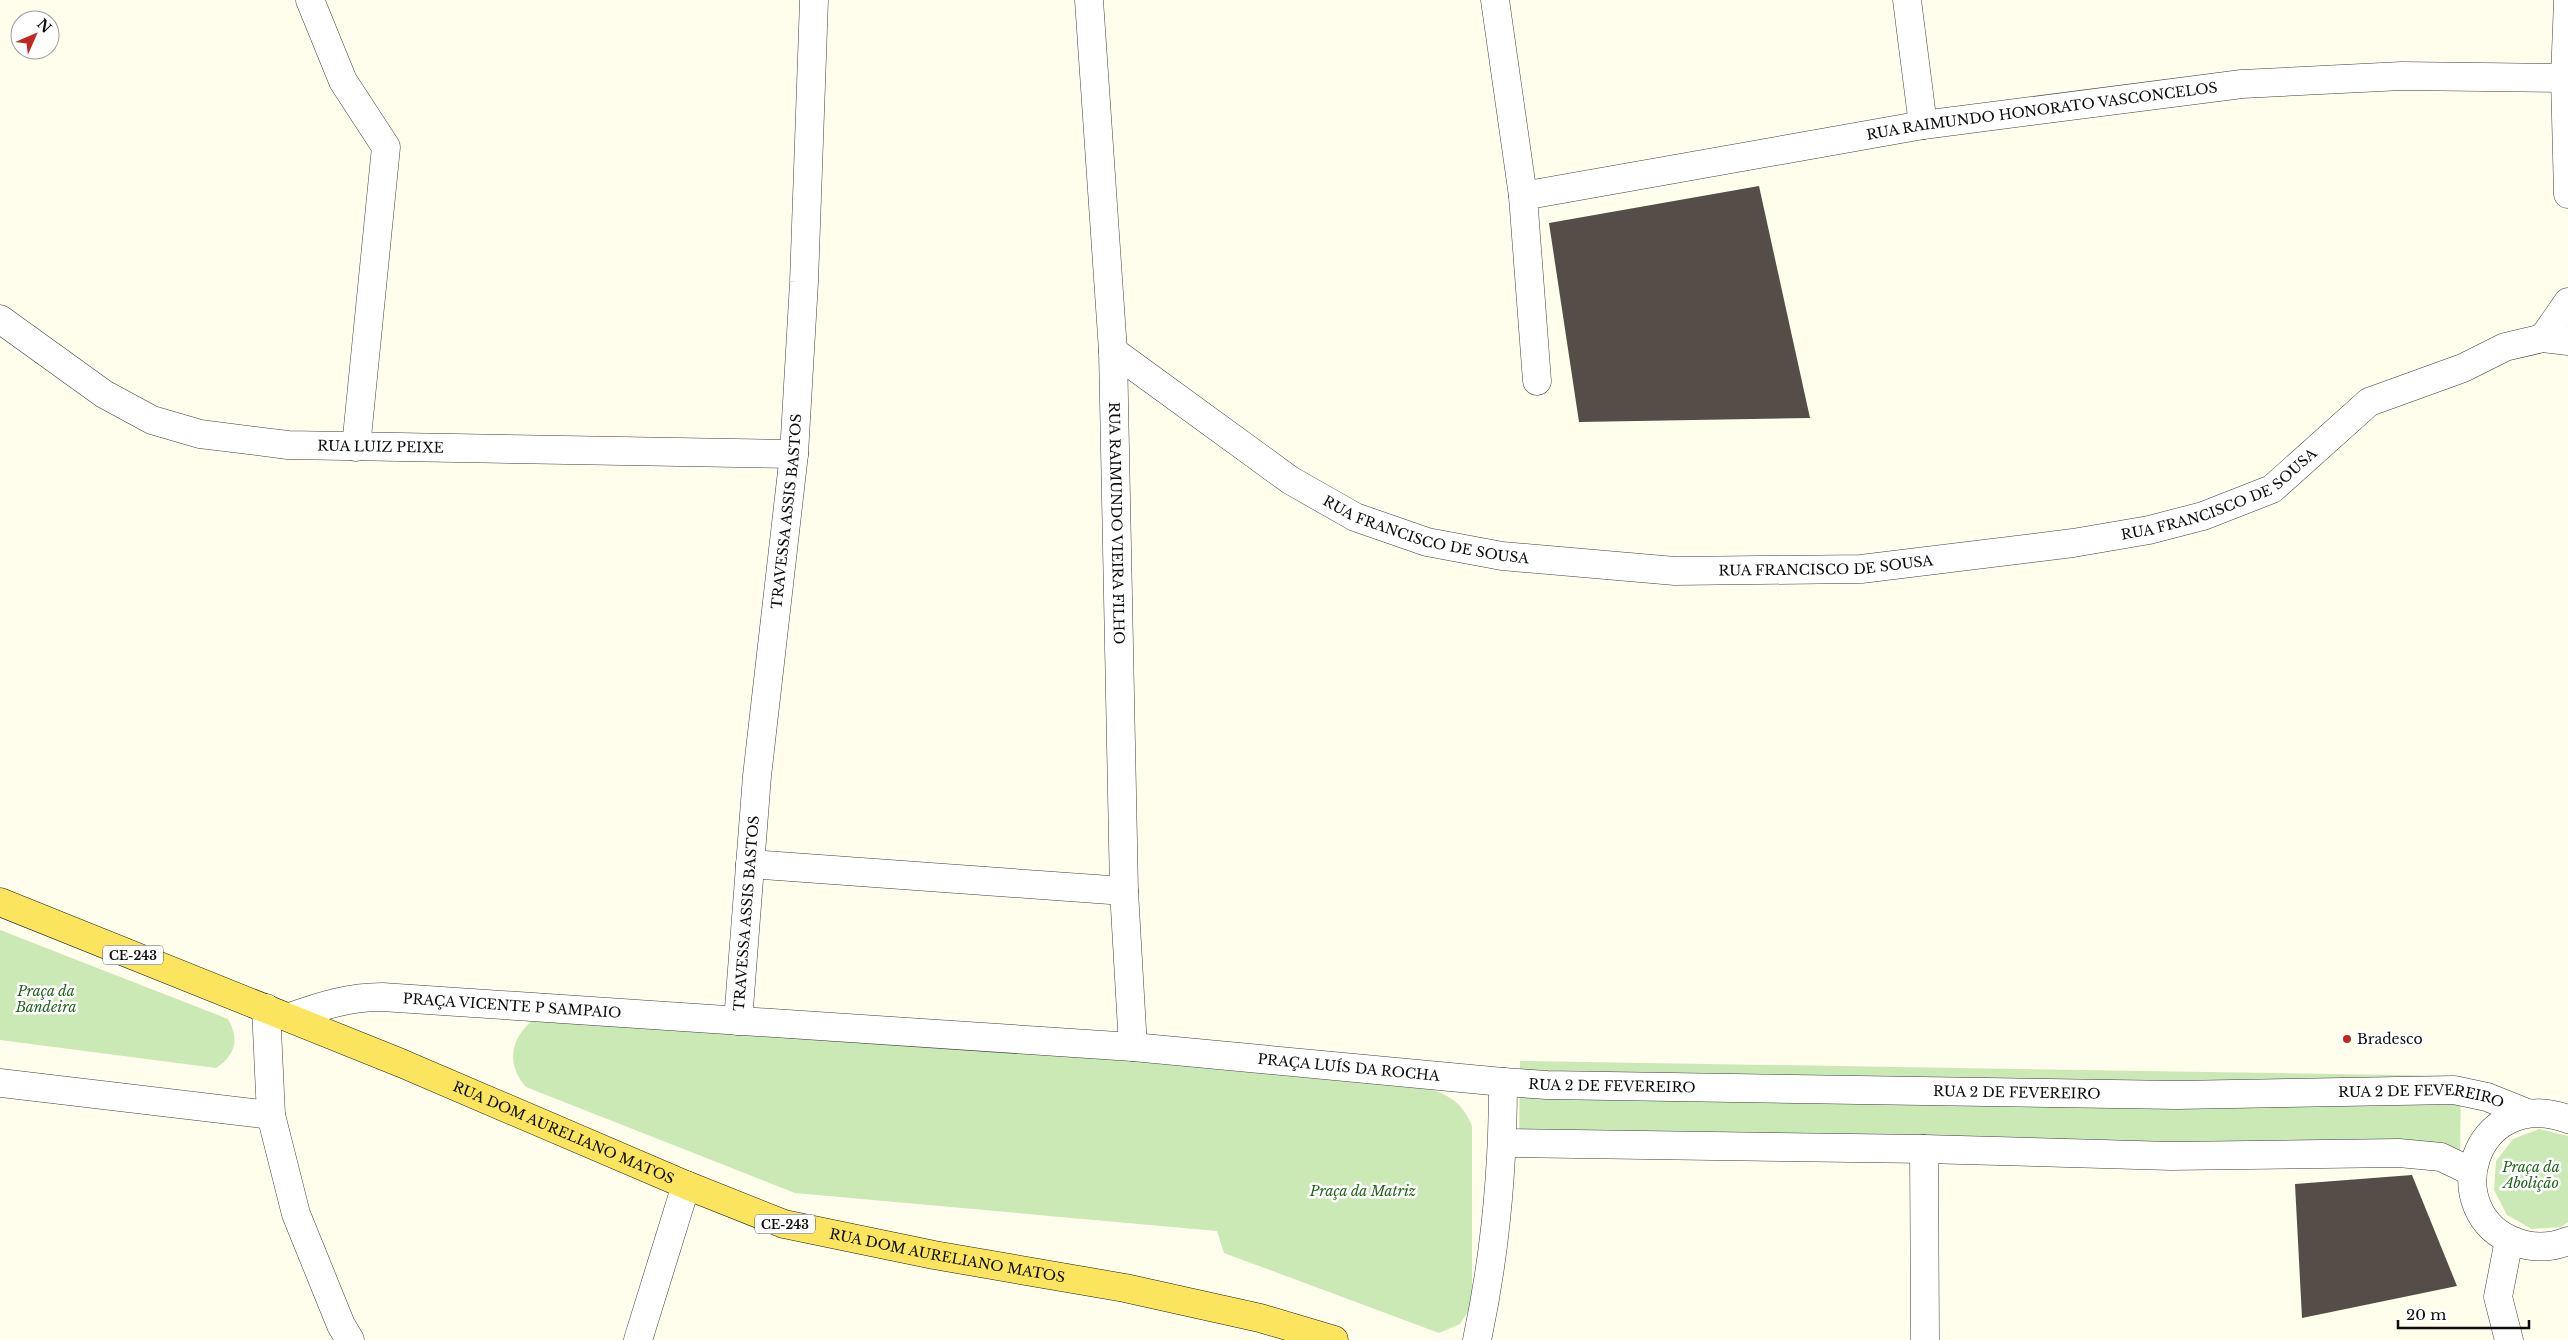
<svg xmlns="http://www.w3.org/2000/svg" width="2568" height="1340" font-family="'Libre Baskerville',serif">
	<style>
		.green { fill: #cae9b4 }
		.building { fill: #554e48 }
		.lines { fill: none; stroke-linecap: round; stroke-linejoin: round }
		.street-casing { stroke: #3f3f3f; stroke-width: 29 }
		.primary-casing { stroke: #1d1d1d; stroke-width: 29 }
		.street { stroke: #fff; stroke-width: 28 }
		.primary { stroke: #fbe55e; stroke-width: 28 }
		.poi-dot { fill: #be2a22; stroke: #fff; stroke-width: 2 }
		.labels { text-anchor: middle; dominant-baseline: central; stroke-width: 5; stroke-linejoin: round; paint-order: stroke }
		.shield { fill: #fff; stroke: #555; stroke-width: 1 }
		.shield-label { font-size: 12px; font-weight: bold; fill: #0c0c0c }
		.street-label { font-size: 14px; fill: #0c0c0c; stroke: #fff }
		.park-label { font-size: 14px; font-style: italic; fill: #23641b; stroke: #fff }
		.poi-label { font-size: 14px; fill: #0c0c0c; stroke: #fff; text-anchor: start }
	</style>
	<rect width="100%" height="100%" fill="#fffdeb"/>
	<!-- green -->
	<path class="green" d="M0 930 228 1019C240 1039 235 1056 216 1068L0 1040Z
		M533 1020 737 1024 1433 1090C1453 1097 1464 1106 1472 1126V1305L1460 1324 1439 1333 1224 1253 1217 1231 795 1193 526 1087C506 1064 510 1039 533 1020Z
		M1520 1061 2461 1076 2460 1162 1519 1146Z
		M2539 1129 2568 1136V1222L2561 1227 2532 1229 2507 1215 2494 1190 2496 1161 2513 1139Z"/>
	<!-- building -->
	<path class="building" d="M1759 186 1810 418 1579 422 1549 223Z
		M2412 1175 2457 1286 2302 1318 2295 1184Z"/>
	<g class="lines">
		<!-- street casing -->
		<g class="street-casing">
			<g id="street">
				<path d="M310 0 343 81 386 147 356 447"/>
				<path id="s1" d="M1089 0 1113 351 1124 891 1133 1047"/>
				<path d="M1495 0 1523 196 1537 381"/>
				<path d="M1907 0 1923 125"/>
				<path d="M2568 0 2565 78 2568 194"/>
				<path id="s2" d="M1523 196 1923 125 2242 84 2402 76 2565 78"/>
				<path id="s3" d="M0 319 104 394 152 420 200 434 288 445 794 454"/>
				<path d="M2543 338 2568 302"/>
				<path id="s4" d="M1113 351 1290 480 1355 517 1427 542 1502 556 1675 571 1861 569 2073 543 2149 530 2203 516 2272 489 2369 402 2463 368 2505 347 2543 338 2568 341"/>
				<path d="M750 864 1124 891"/>
				<path id="s5" d="M290 1017C321 1006 349 997 382 997L1133 1047 1503 1082C1503 1168 1495 1256 1477 1340"/>
				<path id="s6" d="M738 1021 757 776 794 454 804 282 814 0"/>
				<path id="s7" d="M1503 1082 1547 1085 2177 1095 2454 1090 2487 1097 2527 1113"/>
				<path d="M0 1083 271 1115 266 1008"/>
				<path d="M271 1115 296 1214 341 1325 350 1340"/>
				<path d="M2568 1119C2472 1085 2437 1214 2516 1242 2534 1249 2550 1248 2568 1241"/>
				<path d="M1503 1143 1924 1149 2171 1156 2399 1153 2441 1157 2472 1172"/>
				<path d="M1924 1149 1925 1340"/>
				<path d="M638 1340 686 1185"/>
				<path d="M2509 1340 2498 1297 2509 1240"/>
			</g>
		</g>
		<!-- primary casing -->
		<g class="primary-casing">
			<g id="primary">
				<path id="s8" d="M0 902 401 1063 686 1185 784 1224 934 1255 1125 1288 1260 1318 1334 1340"/>
			</g>
		</g>
		<!-- street -->
		<use href="#street" class="street"/>
		<!-- primary -->
		<use href="#primary" class="primary"/>
	</g>
	<!-- markers -->
	<circle class="poi-dot" cx="2347" cy="1039" r="5"/>
	<g class="labels">
		<!-- shield labels -->
		<g class="shield">
			<rect x="103" y="945.5" width="60" height="19" rx="4"/>
			<rect x="755" y="1214.5" width="60" height="19" rx="4"/>
		</g>
		<g class="shield-label">
			<text x="133" y="955">CE-243</text>
			<text x="785" y="1224">CE-243</text>
		</g>
		<!-- street labels -->
		<g class="street-label">
			<text stroke="none"><textPath href="#s2" startOffset="526">RUA RAIMUNDO HONORATO VASCONCELOS</textPath></text>
			<text stroke="none"><textPath href="#s3" startOffset="414">RUA LUIZ PEIXE</textPath></text>
			<text stroke="none"><textPath href="#s4" startOffset="1176">RUA FRANCISCO DE SOUSA</textPath></text>
			<text stroke="none"><textPath href="#s6" startOffset="512">TRAVESSA ASSIS BASTOS</textPath></text>
			<text stroke="none"><textPath href="#s1" startOffset="524">RUA RAIMUNDO VIEIRA FILHO</textPath></text>
			<text stroke="none"><textPath href="#s4" startOffset="366">RUA FRANCISCO DE SOUSA</textPath></text>
			<text stroke="none"><textPath href="#s4" startOffset="771">RUA FRANCISCO DE SOUSA</textPath></text>
			<text stroke="none"><textPath href="#s6" startOffset="108">TRAVESSA ASSIS BASTOS</textPath></text>
			<text stroke="none"><textPath href="#s5" startOffset="225">PRAÇA VICENTE P SAMPAIO</textPath></text>
			<text stroke="none"><textPath href="#s5" startOffset="1064">PRAÇA LUÍS DA ROCHA</textPath></text>
			<text stroke="none"><textPath href="#s7" startOffset="109">RUA 2 DE FEVEREIRO</textPath></text>
			<text stroke="none"><textPath href="#s7" startOffset="514">RUA 2 DE FEVEREIRO</textPath></text>
			<text stroke="none"><textPath href="#s7" startOffset="919">RUA 2 DE FEVEREIRO</textPath></text>
			<text stroke="none"><textPath href="#s8" startOffset="609">RUA DOM AURELIANO MATOS</textPath></text>
			<text stroke="none"><textPath href="#s8" startOffset="1014">RUA DOM AURELIANO MATOS</textPath></text>
		</g>
		<!-- park labels -->
		<g class="park-label">
			<text x="46" y="991">Praça da<tspan x="46" dy="16">Bandeira</tspan></text>
			<text x="2531" y="1167">Praça da<tspan x="2531" dy="16">Abolição</tspan></text>
			<text x="1363" y="1191">Praça da Matriz</text>
		</g>
		<!-- poi labels -->
		<g class="poi-label">
			<text x="2357" y="1039">Bradesco</text>
		</g>
	</g>
	<!-- north arrow -->
	<g transform="translate(35 35) rotate(45)"><circle r="24" fill="#ffffff" stroke="#9e9e9e"/>
	<path d="M0-4L9 19L0 12L-9 19Z" fill="#be2a22"/>
	<text y="-8" font-size="14" font-weight="bold" text-anchor="middle" fill="#0c0c0c">N</text>
	</g>
	<!-- scale -->
	<path d="M2398 1320v8h131v-8" fill="none" stroke="#0c0c0c" stroke-width="2.5"/>
	<text x="2406" y="1320" font-size="15" fill="#0c0c0c" stroke="#ffffff" stroke-width="4" paint-order="stroke">20 m</text>
</svg>
